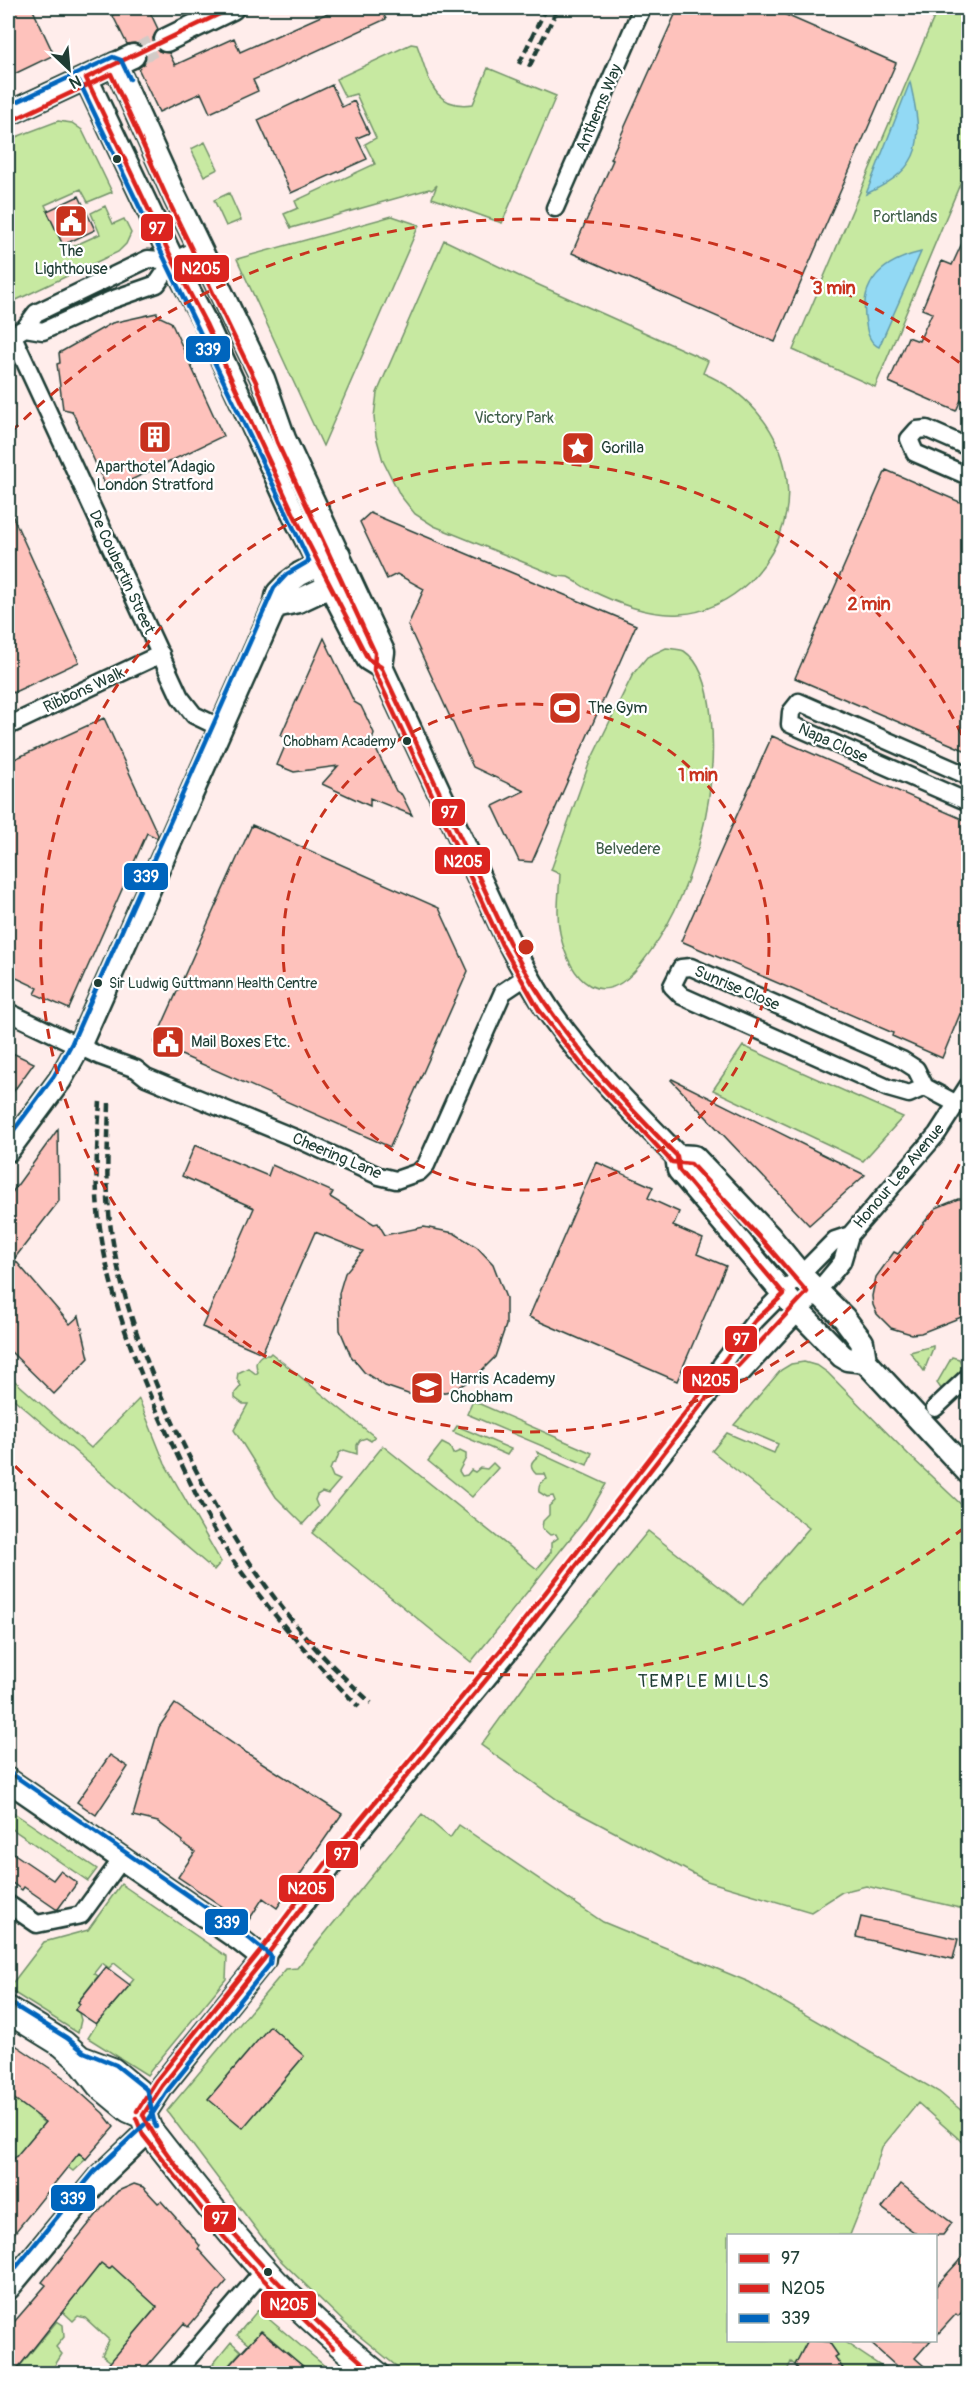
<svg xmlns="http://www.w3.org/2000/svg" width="976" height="2381" font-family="Pangolin,sans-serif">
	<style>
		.green { fill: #c7e9a1; stroke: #73936a; stroke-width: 1.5 }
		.water { fill: #92d9f4; stroke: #649ba7; stroke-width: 1.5 }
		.building { fill: #fec2bc; stroke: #1f3d34; stroke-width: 1.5 }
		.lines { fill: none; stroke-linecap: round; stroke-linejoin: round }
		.secondary-tunnel { stroke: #d2cac6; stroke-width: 22; stroke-dasharray: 22 11; stroke-linecap: butt }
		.street-casing { stroke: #1f3d34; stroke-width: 21 }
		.secondary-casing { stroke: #1f3d34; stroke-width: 27 }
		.primary-casing { stroke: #1f3d34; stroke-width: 30 }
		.street { stroke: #fff; stroke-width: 16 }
		.secondary { stroke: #fff; stroke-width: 22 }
		.primary { stroke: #fff; stroke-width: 26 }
		.rail { stroke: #1f3d34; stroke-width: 4.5; stroke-dasharray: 9 4.5; stroke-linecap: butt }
		.bus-1-casing { stroke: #fff; stroke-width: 9 }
		.bus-2-casing { stroke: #fff; stroke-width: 9 }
		.bus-3-casing { stroke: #fff; stroke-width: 9 }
		.bus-1 { stroke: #dc241f; stroke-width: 4.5 }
		.bus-2 { stroke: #dc241f; stroke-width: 4.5 }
		.bus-3 { stroke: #0065bd; stroke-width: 4.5 }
		.ring { fill: none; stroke: #c8321e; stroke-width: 3; stroke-dasharray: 10 8 }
		.bus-dot { fill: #1f3d34; stroke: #fff; stroke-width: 2 }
		.labels { text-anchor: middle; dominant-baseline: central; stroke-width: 4.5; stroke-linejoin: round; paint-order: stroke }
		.bus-label { font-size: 14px; fill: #1f3d34; stroke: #fff; text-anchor: end }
		.street-label { font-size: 16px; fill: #1f3d34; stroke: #fff }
		.park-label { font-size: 16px; fill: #415f4a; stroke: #fff }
		.poi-label { font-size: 16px; fill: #1f3d34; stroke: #fff; text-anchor: start }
		.neighbourhood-label { font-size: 18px; letter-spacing: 1.5px; fill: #1f3d34; stroke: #fff }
		.centre { fill: #c8321e; stroke: #fff; stroke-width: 3 }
		.ring-label { font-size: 18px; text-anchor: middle; font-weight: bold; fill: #c8321e; stroke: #fff; stroke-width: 4.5; stroke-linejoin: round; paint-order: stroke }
		.line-badge { stroke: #fff; stroke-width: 2 }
		.badge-label { font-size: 16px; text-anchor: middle; font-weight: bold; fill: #fff }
	</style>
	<rect width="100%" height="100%" fill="#ffedeb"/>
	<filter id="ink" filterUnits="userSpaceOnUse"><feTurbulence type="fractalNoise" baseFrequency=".0167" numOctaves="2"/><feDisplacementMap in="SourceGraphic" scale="12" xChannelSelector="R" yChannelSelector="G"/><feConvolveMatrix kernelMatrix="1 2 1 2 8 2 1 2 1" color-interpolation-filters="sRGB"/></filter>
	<g filter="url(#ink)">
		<!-- green -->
		<path class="green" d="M938 8H968V165L875 387 793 350Z
			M411 44 417 45C429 76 431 110 473 104L488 68 556 96 502 223 432 198 437 185 432 190 429 189 291 228 284 214 298 208 295 201 375 164 365 144 376 138 356 94 345 97 336 79Z
			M58 121 72 123 82 130 112 192 88 202 81 189 45 205 65 250 100 234 91 213 105 206 113 224 124 219 131 233 126 244 118 252 8 304V140Z
			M205 142 218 169 204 176 191 149Z
			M229 193 241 220 226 226 214 200Z
			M392 216 419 225 323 446 237 259Z
			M444 240 521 277 708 361 703 373C790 410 818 513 749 582 730 600 705 613 680 614 648 616 616 603 588 589 581 586 575 580 568 577 564 576 559 577 555 575L434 526 415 514 400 495 383 461 376 436 374 417 377 393Z
			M666 648C672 649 679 649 684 651 704 664 709 695 711 716 719 798 693 899 641 964 602 1013 570 982 560 933 556 914 559 894 560 874L551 870 589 764 633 674 647 657Z
			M743 1046 903 1117 863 1161 713 1090Z
			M933 1346V1348L924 1371 910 1352Z
			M271 1353 375 1437 371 1441 366 1438 360 1440 357 1445V1454L344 1450 339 1453 336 1462 332 1465 330 1470 333 1477 340 1480 328 1494 322 1492 317 1495 315 1500 318 1507 303 1524 276 1497 234 1430 248 1404H243L235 1398V1393L241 1386 237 1379 238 1373 248 1368 256 1374 258 1372C255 1365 255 1360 262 1355H269Z
			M952 1357 959 1359 964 1368 942 1390 937 1383Z
			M804 1362 818 1366 828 1373 910 1456 968 1511V1910L866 1886 842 1892 811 1912 707 1881 569 1808 481 1745 544 1658 648 1531 743 1605 809 1528 712 1451 727 1433 774 1453 778 1444 734 1425 781 1370 791 1364Z
			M8 1375 91 1448 139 1399 165 1464 221 1562 214 1570 8 1394Z
			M473 1401 592 1453 587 1465 467 1414Z
			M457 1426 511 1449 507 1455 453 1432Z
			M442 1443 450 1447 453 1454 460 1451 466 1454V1458L459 1471 462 1476 467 1475 471 1470 475 1472 480 1468 487 1469 493 1463 498 1468 472 1497 428 1461Z
			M383 1446 537 1569 551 1552V1543L558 1538 556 1534 550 1535 542 1528 543 1521 549 1515V1506L555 1501 553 1496 547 1497 539 1492C538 1486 541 1481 547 1479L545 1474H536C529 1467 530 1461 539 1456L537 1452 606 1484 585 1520 471 1662 312 1533Z
			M8 1809 97 1869 88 1881 8 1826Z
			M422 1814 450 1838 459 1825 603 1922 749 1982 939 2092 968 2116V2147L918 2103 882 2147 868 2190 850 2235 728 2236V2340L816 2341 809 2348 806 2344 795 2365 791 2362 786 2373 406 2374 352 2330 278 2258 167 2111 286 1969 297 1968Z
			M121 1884 227 1957 226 1979 147 2075 88 2038 101 2017H103L134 1979 114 1963 109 1968 102 1963 94 1973 98 1976 78 2002 80 2004 75 2010 79 2013 81 2020 78 2033 8 1989V1984L11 1985 44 1942 88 1930Z
			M16 2077 15 2100 28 2109 39 2094 35 2115 86 2159 73 2171 51 2154 8 2170V2088Z
			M117 2260 160 2303 111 2362 102 2355 109 2340 85 2318 78 2316 73 2321 62 2311 101 2263 109 2269Z
			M258 2310 333 2373H311L262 2331 249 2345 237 2335Z
			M57 2321 63 2325 64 2337 56 2347 62 2354 55 2365 66 2373H14Z
			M824 2341H843L891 2373H846L842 2367 829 2373 824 2365 838 2355 829 2342Z
			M231 2342 241 2351 222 2373 205 2374Z"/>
		<!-- water -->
		<path class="water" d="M910 82C923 140 926 167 866 194Z
			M921 252 879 347C870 343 867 333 866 324 858 281 883 261 921 252Z"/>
		<!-- building -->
		<path class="building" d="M8 8H32L54 55 8 77Z
			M109 8H148L158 29 153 38 154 45 159 51 169 53 175 65 234 38 240 52 339 8H380L386 19 253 80 258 91 210 113 201 93 159 112 138 68 144 64 146 58 145 50 135 43 127 44Z
			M678 8H770L896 63 775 342 572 253 613 160 610 159 618 142Z
			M332 85 342 107 354 101 369 133 357 138 367 159 291 193 258 120Z
			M79 196 95 230 63 245 47 211Z
			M969 228V403L961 400 956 411 889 382 908 337 919 341 932 313 922 309 942 261 952 265Z
			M157 313 158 316 171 322 223 436 108 491 72 411 63 409 57 364 60 363 59 353 112 323Z
			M886 470 969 506V752L795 678Z
			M8 506 79 662 8 695Z
			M370 513 636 625 532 862 519 861 493 806 524 791 473 767 408 625 424 589 397 574 387 579 360 522Z
			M324 638 354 702 361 706 374 733 372 741 396 791 402 795 412 815 370 798V806L322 784 338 766 294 772 277 765 288 739 281 735Z
			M104 718 158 835 157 838 147 833 69 1009 35 994 38 988 8 974V762Z
			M772 736 969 822V1001L963 1015 960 1014 942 1058 892 1036 893 1033 681 941Z
			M252 825 439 908 468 971 390 1147 154 1043Z
			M8 1051 34 1063 8 1099Z
			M672 1079 816 1151 865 1175 809 1225 671 1080Z
			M58 1129 59 1201 14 1259 70 1324 79 1316 89 1358 54 1394 8 1349V1198Z
			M195 1145 268 1176 272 1165 333 1192 330 1197 374 1224 378 1223 385 1235 424 1227 454 1233 477 1247 493 1264 506 1298V1325L495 1357 473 1379 451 1391 427 1395 408 1394 385 1386 364 1372 351 1356 340 1330 339 1293 345 1273 363 1251 315 1232 262 1353 202 1327 254 1208 182 1176Z
			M596 1162 653 1187 648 1198 679 1212 673 1226 703 1239 697 1254 726 1266 677 1381 529 1317Z
			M958 1199H969V1314L921 1333 911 1334 891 1328 877 1314 873 1305 872 1296 876 1277 894 1252 898 1254 936 1208Z
			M175 1704 247 1753 342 1814 277 1908 263 1898 247 1923 178 1877 195 1852 182 1843 183 1841 158 1822 133 1816 159 1727Z
			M110 1755 128 1767 96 1815 77 1802Z
			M13 1853 53 1880 60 1871 77 1883 58 1909H56L24 1887 22 1890 8 1880V1862Z
			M861 1917 958 1939 953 1959 856 1937Z
			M106 1967 130 1985 96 2024 75 2010 80 2004 78 2002Z
			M270 2026 304 2056 243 2128 208 2099Z
			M8 2040 63 2077 103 2113 114 2127 86 2159 79 2153 8 2241V2166L45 2122 8 2094Z
			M134 2184 143 2187 158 2203 161 2201 193 2237 200 2246 198 2249 227 2281 188 2327 184 2323 141 2373H101L157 2307 112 2266 109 2269 101 2263 14 2373H8V2329L46 2285 42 2282 102 2208 118 2191Z
			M901 2184 952 2223 943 2235H918L882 2208Z
			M969 2250V2305L958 2316 956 2314 936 2336V2286Z
			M261 2331 311 2373H222Z
			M808 2340 829 2342 838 2355 835 2357 846 2373H801L795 2365Z
			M867 2340H931L915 2358 932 2373H904Z"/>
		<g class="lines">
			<!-- secondary-tunnel -->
			<path class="secondary-tunnel" d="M133 56 166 40"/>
			<!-- street casing -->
			<g class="street-casing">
				<path id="street" d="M555 208 642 8
					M25 328 43 331 111 300 157 284 173 261 200 248
					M18 332 25 328 36 313 148 259 173 261
					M12 334 180 697 194 715 221 728
					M968 447 927 429 917 430 909 439 915 453 968 476
					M8 726 161 654
					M968 776 799 702 791 712 790 724 968 802
					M8 1012 100 1056 136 1069 146 1077 302 1141 379 1176 396 1180 419 1172 426 1165 503 992 527 976
					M925 1087 909 1094 888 1088 682 996 672 986 681 968 691 967 902 1060 916 1069 925 1087 957 1104
					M722 1378 721 1365 755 1321 835 1240 850 1235
					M935 1408 968 1377
					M8 1904 37 1924 81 1915 122 1859
					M264 1959 343 1853 510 1651 722 1378 742 1373 817 1292 842 1262 850 1235 937 1134 968 1086
					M175 2374 264 2270"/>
			</g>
			<!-- secondary casing -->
			<g class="secondary-casing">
				<path id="secondary" d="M166 40 232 8
					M115 64 175 197 263 379 284 439 383 652 381 667
					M86 78 173 261 206 324 294 515 368 659 381 667 509 942C522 967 535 991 551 1014 587 1065 633 1111 677 1156L679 1170 799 1312 842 1356 847 1359 865 1361
					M8 114 133 56
					M275 606 298 601 343 580
					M8 1150 60 1080 79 1046 275 606 278 593 288 583 300 574 339 555
					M677 1156 694 1157 769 1236 801 1275 844 1318 862 1342 865 1361 968 1472
					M8 1780 240 1940 264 1959 162 2086 143 2115
					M8 2288 100 2177 149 2130"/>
			</g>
			<!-- primary casing -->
			<g class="primary-casing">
				<path id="primary" d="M8 2010 63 2044 80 2059 100 2085 129 2109 143 2115
					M80 2059 112 2071 141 2095 143 2115 149 2130C186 2177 222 2224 262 2268 296 2307 336 2341 376 2374"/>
			</g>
			<!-- street -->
			<use href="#street" class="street"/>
			<!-- secondary -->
			<use href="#secondary" class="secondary"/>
			<!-- primary -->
			<use href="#primary" class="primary"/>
			<!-- rail -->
			<path class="rail" d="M519 64 546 8
				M529 67 558 8
				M100 1102C97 1144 94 1186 100 1228 112 1311 145 1388 181 1463 198 1499 216 1538 240 1570 276 1619 316 1664 359 1707
				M109 1103C108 1146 105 1188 111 1230 120 1292 141 1350 166 1407 202 1489 246 1566 304 1635 324 1659 348 1681 371 1703"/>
			<!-- bus-1 casing -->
			<g class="bus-1-casing">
				<path id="bus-1" d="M143 2115 162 2086 264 1959 343 1853 510 1651 722 1378 721 1365 755 1321 784 1294 679 1170 677 1156C609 1087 554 1029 509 942L381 667 368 659 294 515 206 324 173 261 86 78 232 8
					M143 2115C158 2145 180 2171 202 2197 255 2261 312 2320 375 2374"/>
			</g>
			<!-- bus-2 casing -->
			<g class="bus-2-casing">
				<path id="bus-2" d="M11 121 111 74 168 200 256 382 277 442 375 653 374 670 502 945 539 1010 589 1074 672 1162 691 1164 763 1241 807 1292 738 1366 716 1373 504 1646 337 1848 258 1954 156 2081 137 2111
					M136 2118 143 2135 224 2237 259 2275 333 2348"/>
			</g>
			<!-- bus-3 casing -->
			<g class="bus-3-casing">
				<path id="bus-3" d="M8 106 113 57 121 60 130 79
					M8 1138 54 1076 72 1043 274 588 287 574 309 561C234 400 155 241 79 81
					M12 1774 244 1934 271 1956 270 1964 168 2090 149 2119
					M12 2004 67 2038 84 2052 116 2065 146 2089C151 2099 151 2115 156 2127
					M8 2277 94 2172 144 2125"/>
			</g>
			<!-- bus-1 -->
			<use href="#bus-1" class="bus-1"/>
			<!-- bus-2 -->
			<use href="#bus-2" class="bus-2"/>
			<!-- bus-3 -->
			<use href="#bus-3" class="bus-3"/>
		</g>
	</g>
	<!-- distance rings -->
	<g class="ring">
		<circle cx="526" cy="947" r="243"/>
		<path d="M967 1148A485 485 0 1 1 967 746"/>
		<path d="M964 1528A728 728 0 0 1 11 1462M11 432A728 728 0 0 1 964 366"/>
	</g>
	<!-- icons -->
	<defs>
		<g id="civic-square" transform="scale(1.725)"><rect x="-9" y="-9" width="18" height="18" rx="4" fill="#c8321e" stroke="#fff"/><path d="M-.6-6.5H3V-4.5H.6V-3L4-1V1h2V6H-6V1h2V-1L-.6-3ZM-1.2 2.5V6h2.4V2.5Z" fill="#fff"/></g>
		<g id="building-square" transform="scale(1.725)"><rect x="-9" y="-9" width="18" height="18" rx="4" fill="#c8321e" stroke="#fff"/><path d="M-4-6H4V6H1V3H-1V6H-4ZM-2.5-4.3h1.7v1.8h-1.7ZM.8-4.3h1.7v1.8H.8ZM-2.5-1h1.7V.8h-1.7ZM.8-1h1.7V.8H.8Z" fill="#fff"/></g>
		<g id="sight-square" transform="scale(1.725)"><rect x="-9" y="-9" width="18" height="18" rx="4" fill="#c8321e" stroke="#fff"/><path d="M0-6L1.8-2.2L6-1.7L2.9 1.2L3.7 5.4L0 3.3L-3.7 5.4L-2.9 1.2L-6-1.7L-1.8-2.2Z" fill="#fff"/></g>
		<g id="stadium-square" transform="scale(1.725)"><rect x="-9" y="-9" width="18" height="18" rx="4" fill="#c8321e" stroke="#fff"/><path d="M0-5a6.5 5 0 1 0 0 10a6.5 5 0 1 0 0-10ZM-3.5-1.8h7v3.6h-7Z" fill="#fff"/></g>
		<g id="school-square" transform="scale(1.725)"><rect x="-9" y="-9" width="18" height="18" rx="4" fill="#c8321e" stroke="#fff"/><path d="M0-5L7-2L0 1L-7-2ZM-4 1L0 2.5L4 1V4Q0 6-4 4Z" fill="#fff"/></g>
	</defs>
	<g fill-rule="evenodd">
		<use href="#civic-square" x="71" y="221"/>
		<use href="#building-square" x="155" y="437"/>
		<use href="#sight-square" x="578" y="448"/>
		<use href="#stadium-square" x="565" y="708"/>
		<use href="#civic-square" x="168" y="1042"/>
		<use href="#school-square" x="427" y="1388"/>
	</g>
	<!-- markers -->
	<g class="bus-dot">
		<circle cx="117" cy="159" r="5"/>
		<circle cx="407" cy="741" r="5"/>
		<circle cx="98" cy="983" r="5"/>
		<circle cx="268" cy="2272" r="5"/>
	</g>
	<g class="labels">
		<!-- bus labels -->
		<g class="bus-label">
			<text x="396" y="741">Chobham Academy</text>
			<text x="109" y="983" text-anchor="start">Sir Ludwig Guttmann Health Centre</text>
		</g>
		<!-- street labels -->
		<g class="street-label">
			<text transform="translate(599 108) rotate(-67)">Anthems Way</text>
			<text transform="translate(122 572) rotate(65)">De Coubertin Street</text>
			<text transform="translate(84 690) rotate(-25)">Ribbons Walk</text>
			<text transform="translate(833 743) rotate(24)">Napa Close</text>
			<text transform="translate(737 988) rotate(23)">Sunrise Close</text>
			<text transform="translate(337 1156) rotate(23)">Cheering Lane</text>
			<text transform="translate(899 1176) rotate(-50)">Honour Lea Avenue</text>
		</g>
		<!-- park labels -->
		<g class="park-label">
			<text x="905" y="217">Portlands</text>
			<text x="514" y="418">Victory Park</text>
			<text x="628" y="849">Belvedere</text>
		</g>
		<!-- poi labels -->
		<g class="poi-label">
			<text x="71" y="251" text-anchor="middle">The<tspan x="71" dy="18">Lighthouse</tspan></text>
			<text x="601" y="448">Gorilla</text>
			<text x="155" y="467" text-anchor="middle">Aparthotel Adagio<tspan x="155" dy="18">London Stratford</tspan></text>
			<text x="588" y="708">The Gym</text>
			<text x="191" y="1042">Mail Boxes Etc.</text>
			<text x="450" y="1379">Harris Academy<tspan x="450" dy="18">Chobham</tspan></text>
		</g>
		<!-- neighbourhood labels -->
		<g class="neighbourhood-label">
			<text x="704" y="1681">TEMPLE MILLS</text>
		</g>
	</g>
	<circle cx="526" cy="947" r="9" class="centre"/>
	<g class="ring-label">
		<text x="834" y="294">3 min</text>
		<text x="869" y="610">2 min</text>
		<text x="698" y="781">1 min</text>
	</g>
	<g class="line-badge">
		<rect x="140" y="213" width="34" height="29" rx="6" fill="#dc241f"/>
		<rect x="173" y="254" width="57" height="29" rx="6" fill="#dc241f"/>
		<rect x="185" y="335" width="46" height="28" rx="6" fill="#0065bd"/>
		<rect x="431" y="798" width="35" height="29" rx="6" fill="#dc241f"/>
		<rect x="434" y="846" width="57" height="29" rx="6" fill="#dc241f"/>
		<rect x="123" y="862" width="46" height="29" rx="6" fill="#0065bd"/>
		<rect x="724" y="1325" width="34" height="28" rx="6" fill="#dc241f"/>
		<rect x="682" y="1365" width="57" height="29" rx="6" fill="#dc241f"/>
		<rect x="325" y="1840" width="34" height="29" rx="6" fill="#dc241f"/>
		<rect x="278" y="1874" width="57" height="29" rx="6" fill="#dc241f"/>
		<rect x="204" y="1908" width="45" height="28" rx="6" fill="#0065bd"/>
		<rect x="50" y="2184" width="46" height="28" rx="6" fill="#0065bd"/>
		<rect x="203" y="2204" width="34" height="29" rx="6" fill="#dc241f"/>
		<rect x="260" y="2290" width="57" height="29" rx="6" fill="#dc241f"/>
	</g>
	<g class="badge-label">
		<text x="157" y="234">97</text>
		<text x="201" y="274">N205</text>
		<text x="208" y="355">339</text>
		<text x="449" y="818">97</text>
		<text x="463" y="867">N205</text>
		<text x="146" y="882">339</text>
		<text x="741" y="1345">97</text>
		<text x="711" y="1386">N205</text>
		<text x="342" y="1860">97</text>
		<text x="307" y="1894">N205</text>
		<text x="227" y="1928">339</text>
		<text x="73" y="2204">339</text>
		<text x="220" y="2224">97</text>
		<text x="289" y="2310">N205</text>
	</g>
	<!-- margin -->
	<rect width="976" height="2381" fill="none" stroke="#fff" stroke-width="30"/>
	<rect x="15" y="15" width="946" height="2351" fill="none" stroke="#1f3d34" stroke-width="2" filter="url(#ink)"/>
	<!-- legend -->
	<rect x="727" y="2234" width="210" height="108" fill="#ffffff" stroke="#a5b1ae" stroke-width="1.5"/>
	<rect x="739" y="2254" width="30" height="9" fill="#dc241f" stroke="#a5b1ae" stroke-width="1.5"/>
	<text x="781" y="2264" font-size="18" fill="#1f3d34">97</text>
	<rect x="739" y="2284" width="30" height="9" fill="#dc241f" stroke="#a5b1ae" stroke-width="1.5"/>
	<text x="781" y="2294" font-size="18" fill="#1f3d34">N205</text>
	<rect x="739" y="2314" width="30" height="9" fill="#0065bd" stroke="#a5b1ae" stroke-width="1.5"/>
	<text x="781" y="2324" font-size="18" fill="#1f3d34">339</text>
	<!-- north arrow -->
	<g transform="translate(69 69) rotate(154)" stroke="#ffffff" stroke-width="4.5" paint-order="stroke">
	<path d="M0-4.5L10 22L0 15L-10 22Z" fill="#1f3d34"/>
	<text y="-9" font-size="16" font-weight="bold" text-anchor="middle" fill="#1f3d34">N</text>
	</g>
</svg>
